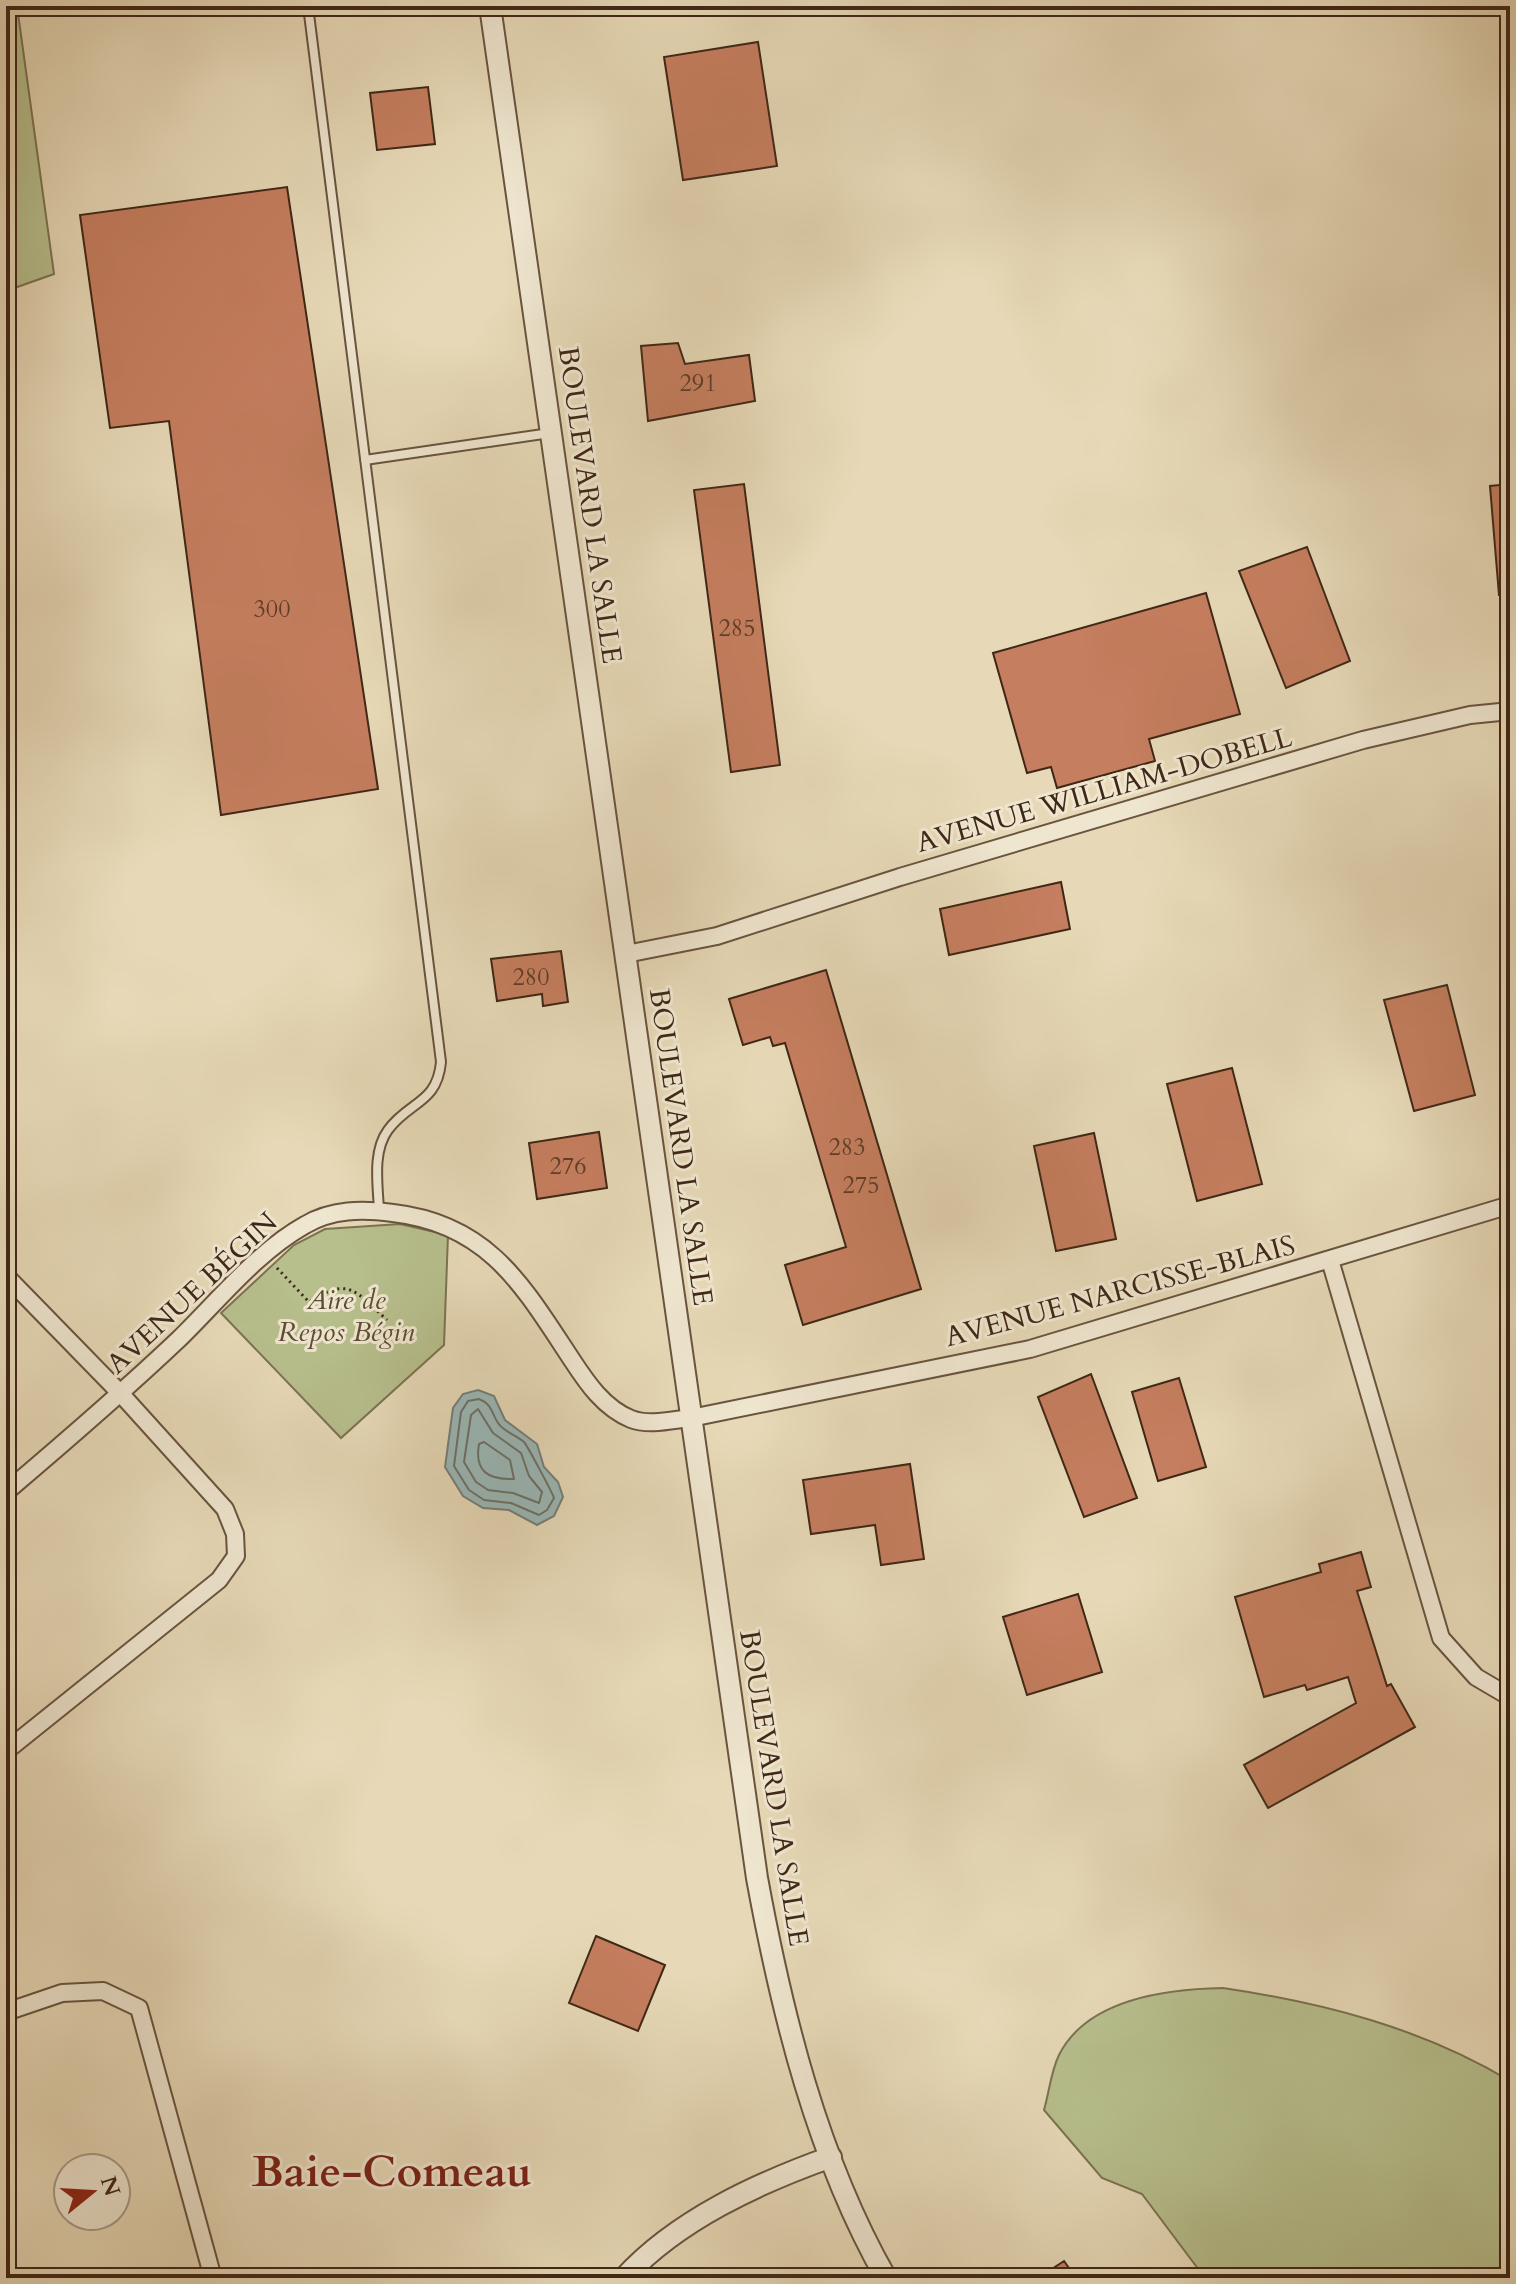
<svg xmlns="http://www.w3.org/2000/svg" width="1516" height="2284" font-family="Cardo,serif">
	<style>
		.green { fill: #b7bf8d; stroke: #7b7352; stroke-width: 2 }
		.water { fill: #9ab8b8; stroke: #767e78; stroke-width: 2 }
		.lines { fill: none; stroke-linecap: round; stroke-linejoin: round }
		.shore { stroke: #6c7068; stroke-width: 2 }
		.building { fill: #c57e5f; stroke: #3f2717; stroke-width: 2 }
		.service-casing { stroke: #69543f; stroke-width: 12 }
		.minor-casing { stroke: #69543f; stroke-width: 20 }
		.tertiary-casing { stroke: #69543f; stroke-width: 24 }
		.path { stroke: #3f2717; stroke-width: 3; stroke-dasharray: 2 4; stroke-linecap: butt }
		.service { stroke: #efe6d0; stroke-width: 8 }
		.minor { stroke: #efe6d0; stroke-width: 16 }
		.tertiary { stroke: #efe6d0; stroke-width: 20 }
		.labels { text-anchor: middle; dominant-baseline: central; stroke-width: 6; stroke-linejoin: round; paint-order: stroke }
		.number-label { font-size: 24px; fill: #603d29 }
		.street-label { font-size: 28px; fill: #3f2717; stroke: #efe6d0 }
		.park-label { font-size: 28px; font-style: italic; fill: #5d4d34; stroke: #efe6d0 }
		.town-label { font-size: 44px; font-weight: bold; fill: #7a1f14; stroke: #efe6d0 }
	</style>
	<rect width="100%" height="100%" fill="#e7d9b7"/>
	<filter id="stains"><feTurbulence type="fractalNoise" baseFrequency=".0025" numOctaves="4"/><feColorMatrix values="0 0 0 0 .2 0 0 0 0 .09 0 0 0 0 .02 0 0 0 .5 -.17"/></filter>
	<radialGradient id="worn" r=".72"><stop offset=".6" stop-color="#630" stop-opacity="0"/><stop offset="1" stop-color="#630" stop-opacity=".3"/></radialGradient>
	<!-- green -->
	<path class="green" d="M6 6H17L54 274 6 291Z
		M400 1224 448 1235 444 1345 341 1438 221 1313 294 1245 325 1229Z
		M1223 1988C1324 2003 1422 2028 1510 2081V2278H1205L1142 2194 1102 2178 1044 2110C1049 2093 1051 2071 1059 2055 1087 1999 1167 1989 1223 1988Z"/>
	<!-- water -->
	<path class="water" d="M478 1390 494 1396 505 1420 537 1444 544 1467 558 1482 563 1497 554 1516 537 1525 509 1510 483 1508 463 1496 445 1467 453 1408 463 1394Z"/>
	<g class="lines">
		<!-- shore -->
		<path class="shore" d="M479 1399C492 1404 491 1412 498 1423 504 1432 516 1435 524 1442 527 1445 553 1494 554 1498L547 1510 539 1515 511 1503 484 1500 469 1490 454 1466 461 1412 468 1401Z
			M478 1409 493 1433 521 1453 529 1476 542 1492 539 1503 513 1493 488 1490 476 1482 464 1462 471 1415Z
			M484 1442 510 1460 514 1479C489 1480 474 1472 479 1444Z"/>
	</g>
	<!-- building -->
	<path class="building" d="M758 42 777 166 683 180 664 57Z
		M428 87 435 144 377 150 370 93Z
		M287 187 378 789 221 815 169 421 110 428 80 215Z
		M678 343 685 364 749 355 755 401 648 421 641 346Z
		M744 484 780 765 731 772 694 490Z
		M1510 484V595H1499L1490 486Z
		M1307 547 1350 661 1286 688 1239 571Z
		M1206 593 1240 714 1149 739 1155 761 1057 788 1051 767 1027 773 993 653Z
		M1061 882 1070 929 949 955 940 909Z
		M561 951 568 1002 543 1006 542 994 497 1001 491 959Z
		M826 970 921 1289 803 1325 785 1265 846 1247 785 1043 773 1046 770 1037 743 1045 729 999Z
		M1447 985 1475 1095 1414 1111 1384 1000Z
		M1232 1068 1262 1184 1197 1201 1167 1084Z
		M599 1132 607 1188 537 1199 529 1143Z
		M1094 1133 1116 1239 1056 1251 1034 1146Z
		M1091 1374 1137 1498 1084 1517 1038 1397Z
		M1179 1378 1206 1467 1158 1481 1132 1392Z
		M910 1464 924 1559 881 1565 875 1525 811 1534 803 1480Z
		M1361 1552 1371 1587 1357 1591 1387 1686 1391 1684 1415 1727 1268 1808 1244 1765 1356 1703 1348 1677 1307 1690 1305 1685 1264 1697 1235 1597 1321 1572 1319 1564Z
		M1078 1594 1102 1672 1027 1695 1003 1617Z
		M596 1936 665 1965 638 2031 569 2003Z
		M1064 2261 1076 2278H1038Z"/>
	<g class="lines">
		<!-- service casing -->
		<g class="service-casing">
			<path id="service" d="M308 6 441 1062C437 1104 409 1101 388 1130 372 1152 378 1185 379 1211
				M365 460 550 433"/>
		</g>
		<!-- minor casing -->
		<g class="minor-casing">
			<path id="minor" d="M626 954 717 936 900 877 1363 740 1470 715 1510 711
				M1330 1260 1441 1638 1476 1677 1510 1697
				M6 1276 121 1394 225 1509 235 1534 236 1556 219 1580 6 1751
				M6 1492C65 1442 123 1392 179 1339 218 1301 257 1252 305 1225 332 1209 362 1209 393 1213 489 1224 523 1286 572 1360 587 1383 604 1408 631 1419 649 1426 672 1420 691 1418L1030 1349 1510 1205
				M6 2012 62 1993 103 1991 139 2008 213 2278"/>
		</g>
		<!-- tertiary casing -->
		<g class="tertiary-casing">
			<path id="tertiary" d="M490 6 757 1878C782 2014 817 2157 886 2278
				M624 2278C677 2220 758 2183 831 2157"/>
		</g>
		<!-- path -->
		<path class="path" d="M277 1268 309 1302C349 1276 355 1291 387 1320"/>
		<!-- service -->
		<use href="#service" class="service"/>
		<!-- minor -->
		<use href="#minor" class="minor"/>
		<!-- tertiary -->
		<use href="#tertiary" class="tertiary"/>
	</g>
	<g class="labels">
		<!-- number labels -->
		<g class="number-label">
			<text x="698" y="383">291</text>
			<text x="272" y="609">300</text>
			<text x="737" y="628">285</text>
			<text x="531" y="977">280</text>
			<text x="847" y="1147">283</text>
			<text x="568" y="1166">276</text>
			<text x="861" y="1185">275</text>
		</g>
		<!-- street labels -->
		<g class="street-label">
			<text transform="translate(590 505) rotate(82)">BOULEVARD LA SALLE</text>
			<text transform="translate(1104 790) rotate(-16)">AVENUE WILLIAM-DOBELL</text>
			<text transform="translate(681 1147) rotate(82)">BOULEVARD LA SALLE</text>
			<text transform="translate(1120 1291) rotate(-15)">AVENUE NARCISSE-BLAIS</text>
			<text transform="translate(192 1293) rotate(-43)">AVENUE BÉGIN</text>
			<text transform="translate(774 1788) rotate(81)">BOULEVARD LA SALLE</text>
		</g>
		<!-- park labels -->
		<g class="park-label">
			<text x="346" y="1300">Aire de<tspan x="346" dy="32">Repos Bégin</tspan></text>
		</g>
		<!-- town labels -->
		<g class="town-label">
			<text x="392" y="2172">Baie-Comeau</text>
		</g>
	</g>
	<!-- margin -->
	<rect width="1516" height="2284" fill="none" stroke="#e7d9b7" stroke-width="32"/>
	<rect x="8" y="8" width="1500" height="2268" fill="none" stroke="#3f2717" stroke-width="4"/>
	<rect x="16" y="16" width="1484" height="2252" fill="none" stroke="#3f2717" stroke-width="2"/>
	<!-- north arrow -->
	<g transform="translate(92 2192) rotate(72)"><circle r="38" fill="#efe6d0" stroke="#a99a86" stroke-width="2"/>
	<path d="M0-6L14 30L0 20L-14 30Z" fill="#8f2418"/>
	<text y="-12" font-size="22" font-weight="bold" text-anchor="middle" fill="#3f2717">N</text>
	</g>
	<rect width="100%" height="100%" filter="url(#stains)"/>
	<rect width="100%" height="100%" fill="url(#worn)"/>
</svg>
